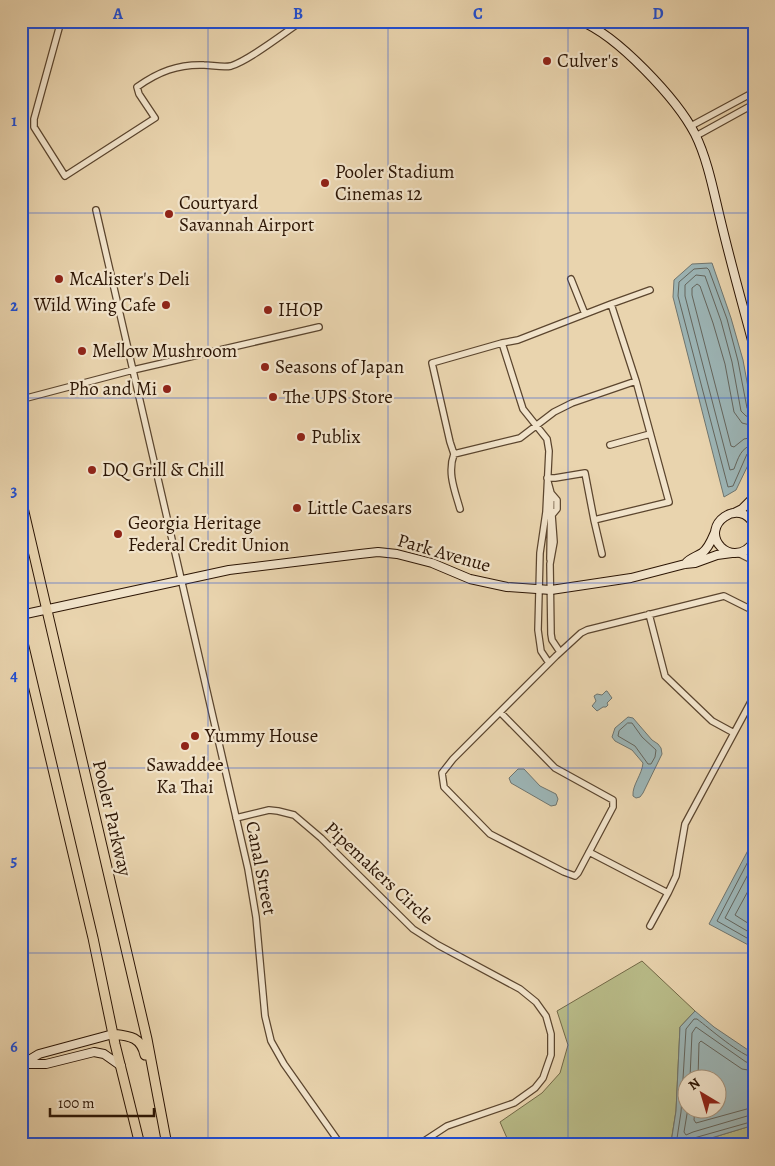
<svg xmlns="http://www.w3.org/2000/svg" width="775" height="1166" font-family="Alegreya,serif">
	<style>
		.green { fill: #b9bc89; stroke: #726846 }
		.water { fill: #9cb5b6; stroke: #6f756f; fill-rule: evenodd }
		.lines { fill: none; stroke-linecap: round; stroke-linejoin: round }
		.shore { stroke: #64655d; stroke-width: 1 }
		.street-casing { stroke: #5b452e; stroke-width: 8 }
		.secondary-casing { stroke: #2c1504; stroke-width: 10 }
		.primary-casing { stroke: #2c1504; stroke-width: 11 }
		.street { stroke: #f1e3ca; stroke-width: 5.5 }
		.secondary { stroke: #f1e3ca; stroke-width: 8 }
		.primary { stroke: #e9d4ae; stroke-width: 9 }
		.grid { fill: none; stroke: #1d4ed8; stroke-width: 1; stroke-opacity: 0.55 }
		.poi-dot { fill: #8f2418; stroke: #f1e3ca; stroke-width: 2 }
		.labels { text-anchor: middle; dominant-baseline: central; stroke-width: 4.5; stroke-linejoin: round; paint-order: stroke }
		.poi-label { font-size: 19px; fill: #2c1504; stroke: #f1e3ca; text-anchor: start }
		.street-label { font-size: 19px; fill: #2c1504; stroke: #f1e3ca }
		.neatline { fill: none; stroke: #1d4ed8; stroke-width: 2 }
		.grid-label { font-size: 16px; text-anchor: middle; font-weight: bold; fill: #1d4ed8 }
	</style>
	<rect width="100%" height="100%" fill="#e9d4ae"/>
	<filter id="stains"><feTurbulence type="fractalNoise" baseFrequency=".004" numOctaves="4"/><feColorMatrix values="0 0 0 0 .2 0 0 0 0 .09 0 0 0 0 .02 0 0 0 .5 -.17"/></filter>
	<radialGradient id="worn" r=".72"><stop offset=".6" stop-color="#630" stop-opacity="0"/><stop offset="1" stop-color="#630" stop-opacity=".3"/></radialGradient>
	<!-- green -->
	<path class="green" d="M642 961 695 1011 680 1027 676 1111 671 1142 672 1145H510L500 1122 542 1093 560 1073 568 1045 557 1011Z
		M754 1125V1145H688Z"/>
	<!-- water -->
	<path class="water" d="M712 263 731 318 743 360 754 420V443L751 459 736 490 724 497 673 297 674 280 692 264Z
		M606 691H607L612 698 607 703 608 705 606 707H603L597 711 592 706 596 701 594 696 597 694 602 695Z
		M628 717 633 718 652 740 658 744 661 748 662 754 643 793 640 797 636 798 633 796C632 785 642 775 643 763L632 750 615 741 612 737 615 728Z
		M518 769H524L540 786 556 794 558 799 556 805 551 806 511 783 509 778Z
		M754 839V948L709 924Z
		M695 1011 714 1027 754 1054V1125L688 1145H672L671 1143 676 1111 680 1027ZM718 1078V1108H688V1078Z"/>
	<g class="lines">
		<!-- shore -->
		<path class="shore" d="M754 412 749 411 747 408 738 361 727 319 709 270 707 268 694 269 679 282 678 296 728 487 733 486 747 454 754 451
			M754 418 746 416 741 411 732 362 721 321 705 276 696 275 685 285V296L730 470 734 469C738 459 741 446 754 445
			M754 426 742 423 734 412 725 364 713 323 700 286 697 284 692 288V295L731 446 734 447 744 439 754 437
			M628 723H632L642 737 656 750 655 757 651 764H648L635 746 618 736 619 731Z
			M754 850 717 921 754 942
			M754 863 725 918 754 935
			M754 880 735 915 754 927
			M690 1078 692 1033 696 1027 746 1062 754 1064
			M698 1078 699 1043 701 1041 742 1069 754 1071
			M688 1108 684 1132 686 1135 693 1132 754 1114
			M695 1108 694 1120 696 1123 754 1107
			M676 1145 681 1112 686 1029 694 1019H697C709 1028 741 1056 754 1058
			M690 1145 691 1140 694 1138 754 1121"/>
		<!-- street casing -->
		<g class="street-casing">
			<path id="street" d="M61 21 34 119V127L65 176 155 118 139 94 137 87C158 72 178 64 204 65 212 65 223 68 231 66 250 60 284 33 302 21
				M691 126 754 92
				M696 136 754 104
				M96 210 248 869 256 917 265 1016 271 1041 284 1064 341 1145
				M571 279 585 314
				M611 304 650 290
				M502 343 518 340 611 304 636 381 572 403 554 412 520 438 454 454 450 442 432 363 502 343 523 409 547 439 549 451 546 512 540 553 538 630 541 651 549 663
				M23 399 133 370 319 327
				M610 445 650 434
				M454 454C447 473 455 491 460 509
				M547 478H555L585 473 594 520 669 502 636 381
				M548 482 551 493 557 500V509L552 515 554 542 550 564 551 634 552 640 560 652
				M594 520 602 554
				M738 553 754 561
				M550 559 551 493
				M649 614 665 676 712 721 734 733
				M500 712 555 768 613 800V807L578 873 575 876 564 872 490 834 444 787 442 773 453 759 556 656 581 633 587 630 724 596 754 611
				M236 818 269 810 278 811 294 815 321 838 413 929 438 945 520 989 536 1002 546 1016 551 1034V1055L543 1078 535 1088 514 1103 447 1126 418 1145
				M589 852 668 893 650 926
				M668 893 676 876 685 824 754 696"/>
		</g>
		<!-- secondary casing -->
		<g class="secondary-casing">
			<path id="secondary" d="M580 21C617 35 677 99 695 134 708 160 714 194 721 222 731 264 743 306 754 348
				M734 513 742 509 754 497
				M754 525C740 496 700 525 721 547 725 551 730 553 735 553 744 553 750 548 754 541
				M685 564C691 557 696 557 702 553 709 548 712 539 715 532
				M21 615 229 570 360 554 378 552 397 554 432 563 470 579 507 587 551 590 631 578 685 564 695 563 717 555 732 553
				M24 1063 39 1054 113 1034
				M21 1064H46L94 1052 104 1054 121 1066"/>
		</g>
		<!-- primary casing -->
		<g class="primary-casing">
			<path id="primary" d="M21 400 23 399
				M21 499 147 1039 167 1145
				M21 634 93 938 115 1044 140 1145
				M113 1034C130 1036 141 1037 145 1055"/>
		</g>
		<!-- street -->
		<use href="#street" class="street"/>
		<!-- secondary -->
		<use href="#secondary" class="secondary"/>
		<!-- primary -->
		<use href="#primary" class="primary"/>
	</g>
	<!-- grid -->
	<path class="grid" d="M208 21V1145M388 21V1145M568 21V1145M21 213H754M21 398H754M21 583H754M21 768H754M21 953H754"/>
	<!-- markers -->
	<g class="poi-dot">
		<circle cx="547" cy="61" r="5"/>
		<circle cx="325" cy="183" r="5"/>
		<circle cx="169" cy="214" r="5"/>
		<circle cx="59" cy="279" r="5"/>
		<circle cx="166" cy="305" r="5"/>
		<circle cx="268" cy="310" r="5"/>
		<circle cx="82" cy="351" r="5"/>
		<circle cx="265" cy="367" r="5"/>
		<circle cx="167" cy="389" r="5"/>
		<circle cx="273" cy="397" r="5"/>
		<circle cx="301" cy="437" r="5"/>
		<circle cx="92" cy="470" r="5"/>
		<circle cx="297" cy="508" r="5"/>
		<circle cx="118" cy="534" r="5"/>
		<circle cx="195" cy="736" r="5"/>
		<circle cx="185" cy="746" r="5"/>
	</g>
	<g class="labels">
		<!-- poi labels -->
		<g class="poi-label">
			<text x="557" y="61">Culver's</text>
			<text x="335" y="172">Pooler Stadium<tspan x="335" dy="22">Cinemas 12</tspan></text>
			<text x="179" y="203">Courtyard<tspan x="179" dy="22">Savannah Airport</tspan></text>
			<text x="69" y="279">McAlister's Deli</text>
			<text x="156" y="305" text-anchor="end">Wild Wing Cafe</text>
			<text x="278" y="310">IHOP</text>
			<text x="92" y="351">Mellow Mushroom</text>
			<text x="275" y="367">Seasons of Japan</text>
			<text x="157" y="389" text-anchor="end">Pho and Mi</text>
			<text x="283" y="397">The UPS Store</text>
			<text x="311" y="437">Publix</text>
			<text x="102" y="470">DQ Grill &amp; Chill</text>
			<text x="307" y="508">Little Caesars</text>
			<text x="128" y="523">Georgia Heritage<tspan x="128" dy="22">Federal Credit Union</tspan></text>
			<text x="205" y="736">Yummy House</text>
			<text x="185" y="765" text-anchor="middle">Sawaddee<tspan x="185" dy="22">Ka Thai</tspan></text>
		</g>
		<!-- street labels -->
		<g class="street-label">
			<text transform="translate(444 553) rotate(16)">Park Avenue</text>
			<text transform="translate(112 818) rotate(77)">Pooler Parkway</text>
			<text transform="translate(261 868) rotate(79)">Canal Street</text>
			<text transform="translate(379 873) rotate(43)">Pipemakers Circle</text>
		</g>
	</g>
	<!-- margin -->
	<rect width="775" height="1166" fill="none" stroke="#e9d4ae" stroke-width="55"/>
	<!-- north arrow -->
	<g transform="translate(702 1094) rotate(322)"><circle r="24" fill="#f1e3ca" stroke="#a2917b"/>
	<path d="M0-4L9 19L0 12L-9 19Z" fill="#8f2418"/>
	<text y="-8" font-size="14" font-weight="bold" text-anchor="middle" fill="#2c1504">N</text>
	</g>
	<!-- scale -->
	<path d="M50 1108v8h104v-8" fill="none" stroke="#2c1504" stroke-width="2.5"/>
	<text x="58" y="1108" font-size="15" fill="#2c1504" stroke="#f1e3ca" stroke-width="4" paint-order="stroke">100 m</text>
	<rect x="28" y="28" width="720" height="1110" class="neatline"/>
	<g class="grid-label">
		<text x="118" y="19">A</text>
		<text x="298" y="19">B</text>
		<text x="478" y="19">C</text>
		<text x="658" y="19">D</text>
		<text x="14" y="126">1</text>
		<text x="14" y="311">2</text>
		<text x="14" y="496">3</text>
		<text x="14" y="681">4</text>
		<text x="14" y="866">5</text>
		<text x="14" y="1052">6</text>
	</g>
	<rect width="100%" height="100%" filter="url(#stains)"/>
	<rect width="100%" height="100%" fill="url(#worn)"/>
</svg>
